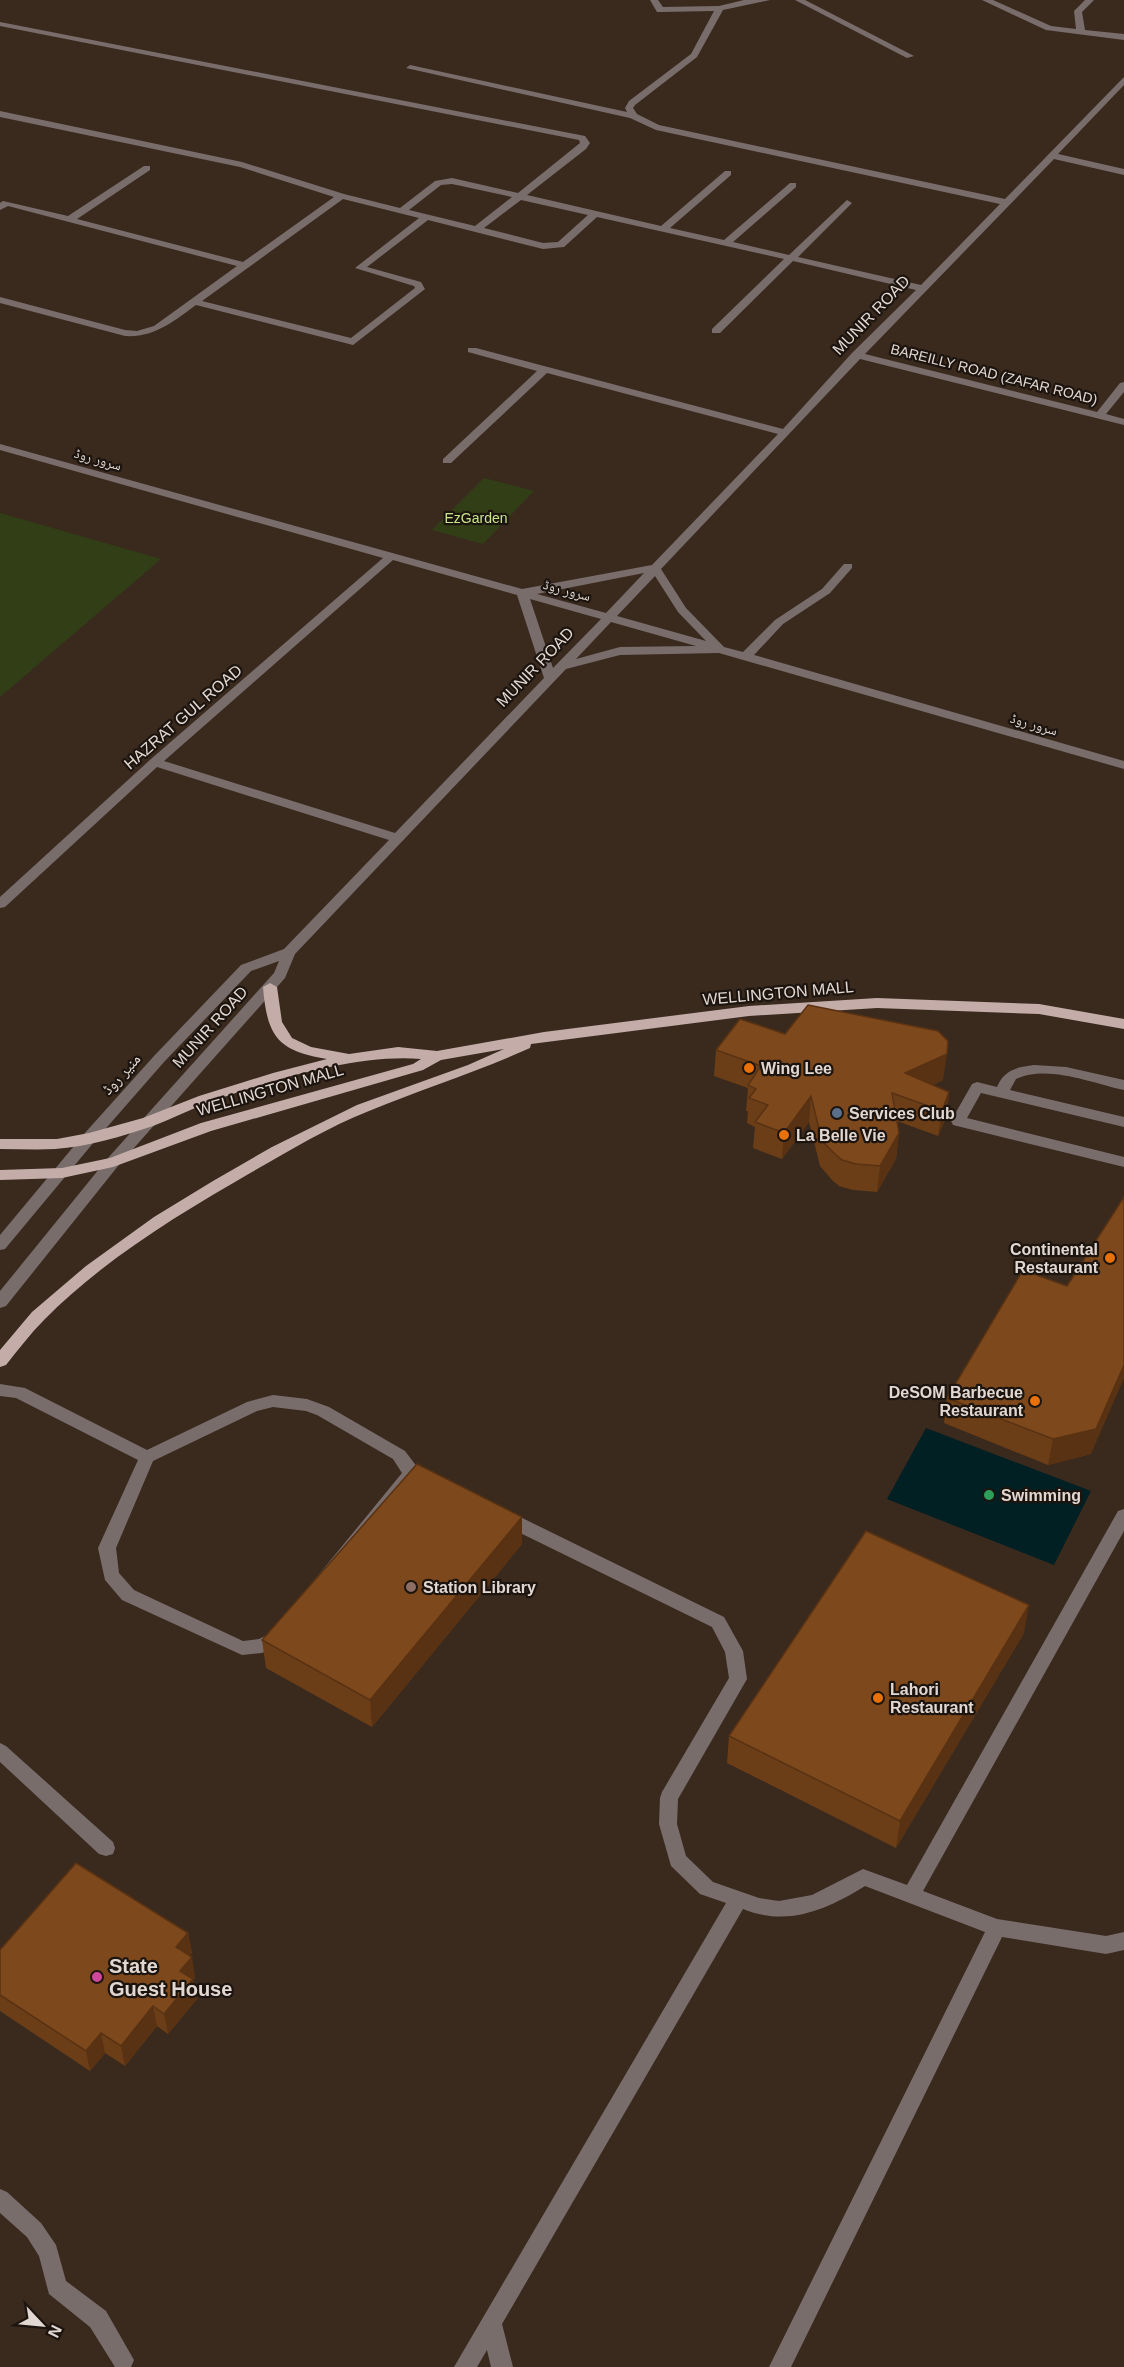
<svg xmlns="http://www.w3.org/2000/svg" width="1124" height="2367" font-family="Arial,'Noto Naskh Arabic',sans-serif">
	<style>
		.green { fill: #313e16 }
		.water { fill: #012024 }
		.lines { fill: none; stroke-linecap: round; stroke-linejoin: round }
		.minor { fill: #796d6c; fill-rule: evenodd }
		.major { fill: #c4ada9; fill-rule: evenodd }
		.wall { fill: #6c3e17 }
		.shaded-wall { fill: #583213 }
		.building { fill: #7d481b; stroke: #583213; stroke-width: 1.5 }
		.food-dot { fill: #e8710a; stroke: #1c140f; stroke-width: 2 }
		.service-dot { fill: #5c6f8a; stroke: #1c140f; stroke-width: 2 }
		.leisure-dot { fill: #2e9e5b; stroke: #1c140f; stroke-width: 2 }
		.education-dot { fill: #8d6e63; stroke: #1c140f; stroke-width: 2 }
		.hotel-dot { fill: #d1479c; stroke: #1c140f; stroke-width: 2 }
		.labels { text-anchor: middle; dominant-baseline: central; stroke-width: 4.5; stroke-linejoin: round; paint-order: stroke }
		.far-street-label { font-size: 14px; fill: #e3d8d1; stroke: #1c140f }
		.far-park-label { font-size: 14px; fill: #c7e68a; stroke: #1c140f }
		.street-label { font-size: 16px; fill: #e3d8d1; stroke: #1c140f }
		.poi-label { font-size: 16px; font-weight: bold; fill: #e3d8d1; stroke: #1c140f; text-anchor: start }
		.near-poi-label { font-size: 20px; font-weight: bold; fill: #e3d8d1; stroke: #1c140f; text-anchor: start }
	</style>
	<rect width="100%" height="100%" fill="#3a2a1e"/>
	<!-- green -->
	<path class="green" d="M484 478 534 491 483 544 432 530Z
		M0 513 161 559 0 697Z"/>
	<!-- water -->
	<path class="water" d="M926 1428 1091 1491 1054 1565 887 1499Z"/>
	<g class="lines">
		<!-- minor -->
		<path class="minor" d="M650 0H658L663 7 719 6 744 0H770L723 10 697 57 635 105 633 108 637 114 659 125 1005 199 1124 77V85L1058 154 1124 169V175L1054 159 865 354 1097 412 1120 383 1124 382V392L1106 414 1124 419V425L860 359 661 569 686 608 724 647 743 652 775 620 822 589 844 564H852V568L830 593 783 624 754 655 1124 761V769L719 653 620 655 566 669 295 954 285 978 118 1166 6 1306 0 1308V1291L108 1158 274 973 279 961 251 971 164 1062 94 1142 5 1249 0 1250V1235L84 1134 154 1056 241 965 284 949 389 840 157 767 5 907 0 908V897L151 759 383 558 0 450V444L522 589 652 565 778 434 547 373 451 463H443V459L537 371 468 352V348H476L783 429 852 353 916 290 793 261 720 333H712V329L784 259 597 217 564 247 543 249 428 220 367 267 421 282 425 289 353 345 196 305C174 321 154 338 125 336L0 303V297L125 330 137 331 154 326 237 266 8 206 0 210V203L3 201 68 216 144 166H150V170L77 219 243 262 334 197 240 167 0 117V111L242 162 344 194 400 208 435 181 452 178 518 193 580 143 579 140 0 26V22L585 136 590 143 586 149 527 195 661 226 725 171H731V175L670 228 724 240 790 183H796V187L733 242 789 255 847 200 852 203 798 257 921 285 1000 204 656 130 630 118 406 68 410 65 627 112 625 108 629 101 691 54 714 11 660 12H657ZM452 184 512 197 475 226 409 210 441 185ZM343 199 419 218 355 268 414 286 415 288 351 338 202 301ZM521 200 588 215 558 242 543 243 484 228ZM393 560 517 595 544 678 395 833 164 761ZM644 573 606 613 537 594ZM655 576 678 612 706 641 617 616ZM530 599 601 619 553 668ZM611 622 696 646 620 647 576 659Z
			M795 0H805L914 56 907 58Z
			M982 0H993L1051 26 1076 29 1074 11 1085 0H1094L1082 12 1085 30 1124 34V40L1046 30Z
			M1034 1065 1066 1067 1124 1080V1090C1092 1083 1047 1064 1016 1079L1010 1090 1124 1117V1127L981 1093 967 1118 1124 1157V1167L953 1125 951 1121 972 1084 977 1082 997 1087C1004 1070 1017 1067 1034 1065Z
			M0 1384 25 1388 147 1450 247 1402 273 1395 307 1399 329 1407 405 1451 421 1472 283 1643 262 1653 242 1655 122 1600 105 1580 98 1548 138 1460 16 1398 0 1396ZM273 1407 306 1411 317 1415 393 1459 402 1473 271 1633 259 1639 243 1641 134 1590 119 1573 116 1548 153 1461 257 1411Z
			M1124 1509V1531L923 1891 997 1919 1106 1936 1124 1932V1950L1106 1954 1002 1937 791 2367H769L985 1932 865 1886C826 1910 788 1927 743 1909L502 2324 513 2367H491L487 2350 477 2367H454L726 1903 700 1894 671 1866 659 1824 660 1798 662 1792 729 1678 725 1652 712 1627 498 1522 496 1517 498 1512 504 1510 510 1512 724 1617 743 1651 747 1679 678 1799 677 1824 686 1856 713 1882 759 1898 779 1901 812 1895 863 1869 907 1885 1118 1511Z
			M0 1743 6 1746 113 1842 115 1848 113 1854 106 1856 99 1854 0 1762Z
			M0 2189 7 2192 41 2223 56 2245 66 2281 106 2311 134 2360 131 2367H115L90 2327 49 2294 39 2256 27 2237 0 2213Z"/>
		<!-- major -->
		<path class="major" d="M270 983 277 987 282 1022 292 1038 311 1047 349 1054 398 1047 437 1051 544 1032 749 1006 877 998 1039 1004 1124 1019V1029L1039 1014 877 1008 749 1016 531 1044 530 1048C477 1072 422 1089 369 1111 328 1127 289 1151 252 1172 179 1214 103 1260 44 1320 30 1334 18 1350 6 1365L0 1367V1350L32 1312 86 1266 154 1217 213 1181 272 1147 357 1105 468 1065 504 1049 441 1060 423 1070 211 1131 113 1167 62 1178 0 1180V1170L62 1168 110 1158 201 1123 413 1064 421 1059C361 1053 265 1081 208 1103 189 1110 171 1119 153 1126 123 1136 87 1147 55 1149 37 1150 18 1149 0 1149V1139H57L89 1133 143 1118 199 1096 273 1073 327 1059C278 1051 267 1037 263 987Z"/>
	</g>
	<!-- wall -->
	<path class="wall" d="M785 1034 943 1080 933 1085 949 1092 946 1118 938 1136 897 1121 899 1133 896 1159 877 1192 853 1190 839 1186 832 1180 820 1166 809 1122 782 1159 753 1148 755 1127 747 1123 748 1111H746L748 1088 714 1076 716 1050Z
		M947 1398 1091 1454 1048 1465 944 1423Z
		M522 1544 372 1727 266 1668 262 1640Z
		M1024 1633 896 1848 727 1763 729 1736Z
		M188 1933 192 1953 189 1956 195 1978 193 1980 197 1999 168 2034 157 2026 125 2066 105 2053 90 2071 0 2011V1950Z"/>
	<!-- shaded-wall -->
	<path class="shaded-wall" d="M947 1054 943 1080 905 1097V1073Z
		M949 1092 946 1118 938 1136 942 1111Z
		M811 1096 809 1122 782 1159 784 1133Z
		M899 1133 896 1159 877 1192 880 1166Z
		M1124 1365V1378L1091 1454 1048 1465 1053 1439Z
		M522 1517V1544L372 1727 370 1700Z
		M1029 1605 1024 1633 896 1848 900 1821Z
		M188 1933 192 1953 180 1968 176 1947Z
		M192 1957 195 1978 193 1980 197 1999 168 2034 164 2014 180 1971Z
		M153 2006 157 2026 125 2066 121 2046Z
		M101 2033 105 2053 90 2071 86 2051Z"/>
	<!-- building -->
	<path class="building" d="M808 1005 938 1031 948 1041 947 1054 905 1073 949 1092 942 1111 892 1093 899 1133 880 1166 856 1164 842 1160 835 1154 822 1141 811 1096 784 1133 755 1122 768 1105 749 1098 756 1089 748 1085 761 1066 716 1050 740 1019 785 1034Z
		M1124 1197V1365L1096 1429 1053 1439 947 1398 1023 1270 1067 1286Z
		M417 1464 522 1517 370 1700 262 1640Z
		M866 1531 1029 1605 900 1821 729 1736Z
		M76 1863 188 1933 176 1947 192 1957 180 1971 193 1979 164 2014 153 2006 121 2046 101 2033 86 2051 0 1995V1950Z"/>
	<!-- markers -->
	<g class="food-dot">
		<circle cx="749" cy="1068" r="6"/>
		<circle cx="784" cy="1135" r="6"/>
		<circle cx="1110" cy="1258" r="6"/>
		<circle cx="1035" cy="1401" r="6"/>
		<circle cx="878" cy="1698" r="6"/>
	</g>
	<circle class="service-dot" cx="837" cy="1113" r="6"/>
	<circle class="leisure-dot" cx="989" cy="1495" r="6"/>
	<circle class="education-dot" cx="411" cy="1587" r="6"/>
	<circle class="hotel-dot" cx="97" cy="1977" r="6"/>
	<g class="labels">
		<!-- far-street labels -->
		<g class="far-street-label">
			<text transform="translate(994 374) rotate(14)">BAREILLY ROAD (ZAFAR ROAD)</text>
			<text transform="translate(98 459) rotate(16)">سرور روڈ</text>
			<text transform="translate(567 590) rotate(15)">سرور روڈ</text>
			<text transform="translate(1034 724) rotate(16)">سرور روڈ</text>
		</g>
		<!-- far-park labels -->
		<g class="far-park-label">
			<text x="476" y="518">EzGarden</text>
		</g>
		<!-- street labels -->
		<g class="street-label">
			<text transform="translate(871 315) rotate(-46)">MUNIR ROAD</text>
			<text transform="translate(535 667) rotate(-46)">MUNIR ROAD</text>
			<text transform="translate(183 717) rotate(-41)">HAZRAT GUL ROAD</text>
			<text transform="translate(778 993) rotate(-5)">WELLINGTON MALL</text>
			<text transform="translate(210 1027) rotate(-48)">MUNIR ROAD</text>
			<text transform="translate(121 1074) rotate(-48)">منیر روڈ</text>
			<text transform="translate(270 1090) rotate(-16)">WELLINGTON MALL</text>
		</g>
		<!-- poi labels -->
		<g class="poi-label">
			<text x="761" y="1068">Wing Lee</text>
			<text x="849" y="1113">Services Club</text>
			<text x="796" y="1135">La Belle Vie</text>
			<text x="1098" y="1249" text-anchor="end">Continental<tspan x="1098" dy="18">Restaurant</tspan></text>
			<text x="1023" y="1392" text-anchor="end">DeSOM Barbecue<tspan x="1023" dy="18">Restaurant</tspan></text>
			<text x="1001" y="1495">Swimming</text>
			<text x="423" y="1587">Station Library</text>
			<text x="890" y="1689">Lahori<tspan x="890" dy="18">Restaurant</tspan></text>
		</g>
		<!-- near-poi labels -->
		<g class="near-poi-label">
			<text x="109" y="1966">State<tspan x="109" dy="23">Guest House</tspan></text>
		</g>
	</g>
	<!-- north arrow -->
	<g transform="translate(42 2325) rotate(116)" stroke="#1c140f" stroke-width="4.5" paint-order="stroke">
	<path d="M0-4.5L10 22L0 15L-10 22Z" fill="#e3d8d1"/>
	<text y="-9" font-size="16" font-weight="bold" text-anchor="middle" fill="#e3d8d1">N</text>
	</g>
</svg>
